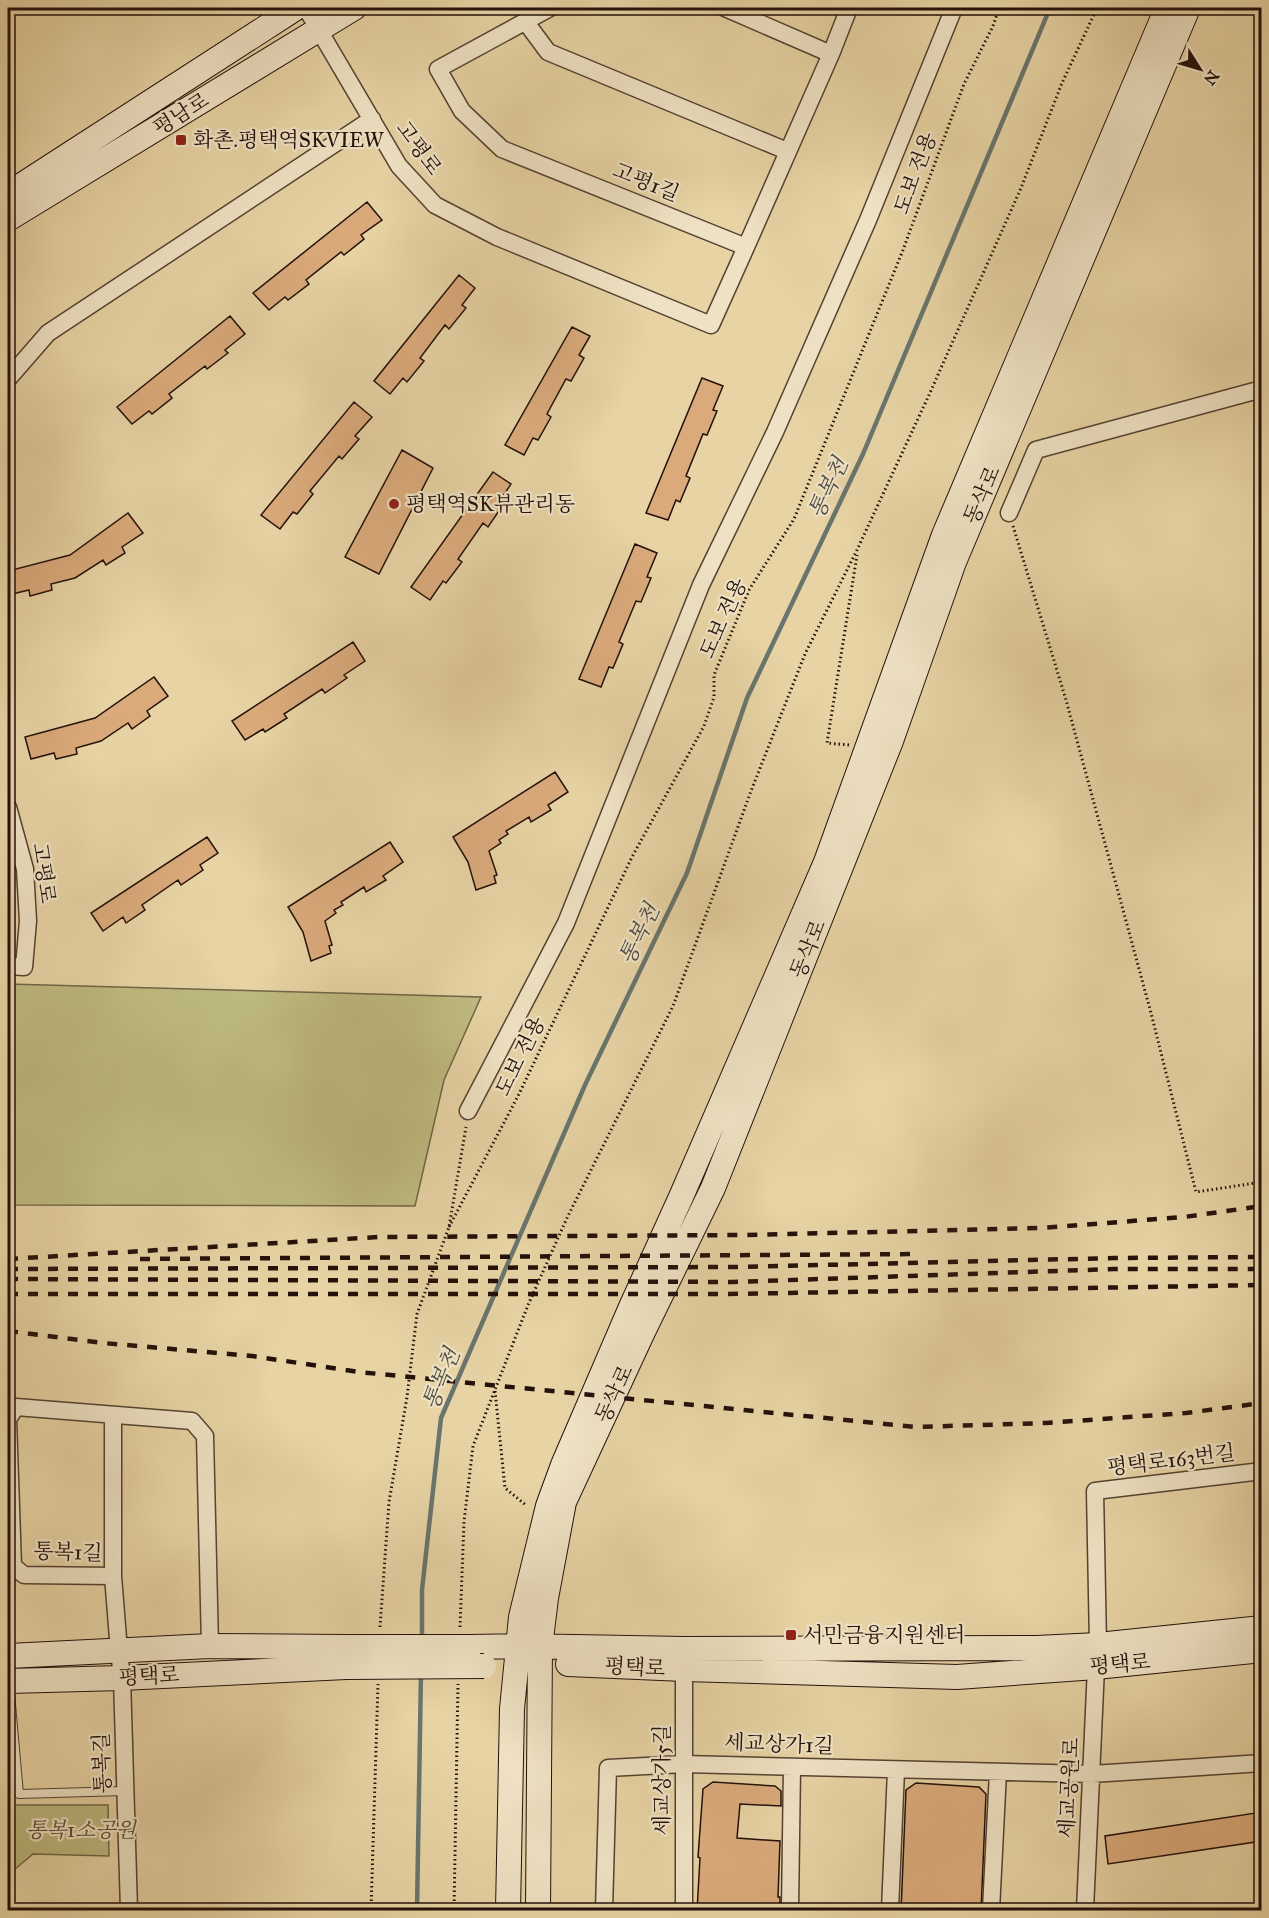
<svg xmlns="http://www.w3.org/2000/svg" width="1269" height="1918" font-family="'IM FELL Great Primer','Noto Serif KR',serif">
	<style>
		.green { fill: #beba80; stroke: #706646; stroke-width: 1.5 }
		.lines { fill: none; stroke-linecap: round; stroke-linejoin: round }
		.stream { stroke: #69756c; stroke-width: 4.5 }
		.building { fill: #daaa7b; stroke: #23110b; stroke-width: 1.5 }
		.lane-casing { stroke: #544231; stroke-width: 10 }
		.street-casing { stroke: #544231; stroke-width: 19 }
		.secondary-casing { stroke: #23110b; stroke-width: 26 }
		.path { stroke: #23110b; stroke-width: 3; stroke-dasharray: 1.5 3; stroke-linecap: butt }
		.lane { stroke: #efe2c4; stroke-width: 8 }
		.street { stroke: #efe2c4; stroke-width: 16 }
		.secondary { stroke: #efe2c4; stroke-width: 24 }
		.rail { stroke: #23110b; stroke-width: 4.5; stroke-dasharray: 10 10; stroke-linecap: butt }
		.secondary-bridge-casing { stroke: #23110b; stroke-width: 26; stroke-linecap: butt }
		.secondary-bridge { stroke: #efe2c4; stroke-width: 24 }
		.poi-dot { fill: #8f2418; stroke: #efe2c4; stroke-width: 2 }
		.labels { text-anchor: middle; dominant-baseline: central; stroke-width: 4.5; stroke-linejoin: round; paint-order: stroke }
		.street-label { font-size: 21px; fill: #23110b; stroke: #efe2c4 }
		.poi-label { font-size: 21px; fill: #23110b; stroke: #efe2c4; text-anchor: start }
		.park-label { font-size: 21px; font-style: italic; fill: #594c34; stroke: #efe2c4 }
		.water-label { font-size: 22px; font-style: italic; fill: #4c4b44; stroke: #efe2c4 }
	</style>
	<rect width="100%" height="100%" fill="#e7d3a4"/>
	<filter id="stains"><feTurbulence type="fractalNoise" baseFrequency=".00333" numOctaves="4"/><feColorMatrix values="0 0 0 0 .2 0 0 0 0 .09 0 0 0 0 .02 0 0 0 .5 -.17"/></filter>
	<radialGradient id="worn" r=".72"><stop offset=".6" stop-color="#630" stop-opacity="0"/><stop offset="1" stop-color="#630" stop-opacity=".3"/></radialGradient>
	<!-- green -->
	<path class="green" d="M8 984 481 997 444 1080 415 1206 8 1205Z
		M8 1805H108L109 1856 33 1854 8 1875Z"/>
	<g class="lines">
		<!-- stream -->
		<path class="stream" d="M422 1641V1590L441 1418 585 1085 687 873 747 698 863 454 1050 8
			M417 1910 421 1673"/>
	</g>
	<!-- building -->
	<path class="building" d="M367 202 382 220 361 235 364 239 344 255 341 252 306 280 309 284 288 300 285 297 269 310 253 293Z
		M459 275 475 288 462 305 466 308 449 329 445 325 420 358 424 361 407 382 403 378 390 394 374 381Z
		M230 316 245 334 225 350 228 353 207 369 205 366 169 394 172 398 152 414 149 411 132 424 117 407Z
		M572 327 590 336 579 355 584 358 571 381 566 379 547 414 551 417 538 440 533 438 524 455 505 445Z
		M702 378 723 386 713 410 717 411 707 435 703 434 686 476 690 478 680 502 676 500 668 520 646 513Z
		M354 402 372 417 355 436 359 439 342 459 339 456 310 491 313 494 297 514 293 512 280 529 261 515Z
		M402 450 433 468 379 574 345 557Z
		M493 472 511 484 499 502 503 505 488 527 483 523 458 559 462 562 446 583 443 581 430 600 411 587Z
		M128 513 143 533 122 547 125 553 106 565 103 560 75 578 51 584 52 590 30 596 29 590 8 595V571L70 555Z
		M635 544 657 553 647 577 651 578 641 602 636 601 619 642 623 644 613 668 609 667 601 687 579 679Z
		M353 642 365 661 344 675 347 678 325 693 322 689 284 714 287 718 265 732 263 729 245 740 232 721Z
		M154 677 168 696 147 711 150 716 132 729 128 723 101 741 76 748 77 754 56 759 54 753 31 759 25 737 95 718Z
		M555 772 568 792 548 805 551 810 531 822 529 817 506 831 508 834 499 840 501 843 489 851 497 875 494 876 496 883 476 890 468 862 453 837Z
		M207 837 218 853 200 865 203 870 181 885 178 880 142 905 145 910 126 923 123 917 103 931 91 913Z
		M390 842 403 862 383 876 386 880 366 892 364 887 341 902 343 905 334 910 336 913 325 921 332 945 329 946 331 953 311 961 303 932 288 907Z
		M713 1782 775 1786 781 1791V1806L740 1804 737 1838 780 1841 778 1897H780V1911H697L700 1858 698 1857 703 1789Z
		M916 1783 979 1787 986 1794 981 1911H901L906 1790Z
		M1262 1812V1841L1108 1864 1105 1836Z"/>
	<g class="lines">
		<!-- lane casing -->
		<g class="lane-casing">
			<path id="lane" d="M9 1682 19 1794 125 1791"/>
		</g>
		<!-- street casing -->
		<g class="street-casing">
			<path id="street" d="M306 8 399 166 435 205 497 237 711 325 746 247
				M550 8 438 69 462 111 502 149 746 247 831 54 849 8
				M725 8 831 54
				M525 21 548 52 787 151
				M8 379 48 333 372 119
				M1009 513 1036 450 1262 389
				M8 807 25 869 28 921 24 967 8 966
				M468 1111 566 923 701 585 775 432 868 220 954 8
				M113 1415V1576L24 1575 13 1566 8 1419 16 1407 192 1421 205 1436 210 1646
				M113 1576 119 1651 122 1678 129 1910
				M1098 1645 1095 1491 1262 1471
				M684 1659V1910
				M604 1910 608 1768 684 1764 1092 1774 1262 1763
				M790 1910 792 1767
				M890 1910 896 1770
				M991 1910 998 1772
				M1085 1910 1096 1667"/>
		</g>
		<!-- secondary casing -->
		<g class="secondary-casing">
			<path id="secondary" d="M8 194 296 8
				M8 219 354 8
				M470 1647 519 1646 684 1649 1037 1648 1098 1645 1262 1628
				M8 1656 210 1646 344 1647
				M568 1664 684 1669 957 1677 1096 1667 1262 1650
				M8 1681 122 1678 346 1667
				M508 1910 512 1709 521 1617 548 1506 563 1465 631 1307 681 1197 826 862 944 535 1167 8
				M538 1910 540 1647 546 1598 564 1502 642 1334 713 1188 891 741 954 562 1188 8"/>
		</g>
		<!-- path -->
		<path class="path" d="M1013 526 1066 700 1151 1013 1196 1192 1262 1182
			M849 745 827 743 857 555
			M449 1227 519 1094 632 857 704 726 714 697V675L749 590 794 519 903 250 964 84 993 26 999 8
			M495 1391 505 1488 527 1506
			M380 1627 389 1502 407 1397 417 1314 449 1227 466 1127
			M460 1627 464 1522 473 1446 528 1305 567 1218 673 1006 751 791 805 654 857 550 929 395 1021 188 1062 83 1097 8
			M371 1910 378 1684
			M454 1910 458 1684"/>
		<!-- lane -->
		<use href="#lane" class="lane"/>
		<!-- street -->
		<use href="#street" class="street"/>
		<!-- secondary -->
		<use href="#secondary" class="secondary"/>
		<!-- rail -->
		<path class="rail" d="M8 1259 379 1237 747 1235 1041 1228 1184 1217 1262 1206
			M140 1259 920 1254
			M8 1269 739 1267 1115 1258 1262 1257
			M8 1279 733 1282 1114 1269H1262
			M8 1294H726L1262 1285
			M8 1331 103 1343 252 1356 359 1372 916 1427 1046 1423 1186 1413 1262 1403"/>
		<!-- secondary-bridge casing -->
		<g class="secondary-bridge-casing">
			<path id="secondary-bridge" d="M344 1647H470
				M346 1667 484 1666"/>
		</g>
		<!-- secondary-bridge -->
		<use href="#secondary-bridge" class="secondary-bridge"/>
	</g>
	<!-- markers -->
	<g class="poi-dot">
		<rect x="175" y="134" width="12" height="12" rx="3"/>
		<circle cx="394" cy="504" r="6"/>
		<rect x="785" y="1629" width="12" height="12" rx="3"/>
	</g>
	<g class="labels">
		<!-- street labels -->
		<g class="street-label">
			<text transform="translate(181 114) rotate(-32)">평남로</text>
			<text transform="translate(419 148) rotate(54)">고평로</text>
			<text transform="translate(915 173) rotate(-70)">도보 전용</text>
			<text transform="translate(646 182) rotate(22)">고평1길</text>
			<text transform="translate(982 495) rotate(-67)">동삭로</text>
			<text transform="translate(723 618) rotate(-66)">도보 전용</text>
			<text transform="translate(44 873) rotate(82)">고평로</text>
			<text transform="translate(808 949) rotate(-68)">동삭로</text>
			<text transform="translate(520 1056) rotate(-64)">도보 전용</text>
			<text transform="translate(614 1394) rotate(-65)">동삭로</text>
			<text transform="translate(1171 1460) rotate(-7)">평택로163번길</text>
			<text transform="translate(68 1552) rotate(2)">통복1길</text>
			<text transform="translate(1120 1664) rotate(-5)">평택로</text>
			<text transform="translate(635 1667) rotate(3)">평택로</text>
			<text transform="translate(149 1676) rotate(-3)">평택로</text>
			<text transform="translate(779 1744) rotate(2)">세교상가1길</text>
			<text transform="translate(102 1763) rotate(-92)">통복길</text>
			<text transform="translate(662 1780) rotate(-90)">세교상가5길</text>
			<text transform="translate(1069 1788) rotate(-87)">세교공원로</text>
		</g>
		<!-- poi labels -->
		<g class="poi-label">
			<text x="193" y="140">화촌.평택역SKVIEW</text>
			<text x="406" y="504">평택역SK뷰관리동</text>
			<text x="803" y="1635">서민금융지원센터</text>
		</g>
		<!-- park labels -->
		<g class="park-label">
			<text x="81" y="1830">통복1소공원</text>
		</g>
		<!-- water labels -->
		<g class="water-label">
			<text transform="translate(828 488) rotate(-65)">통복천</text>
			<text transform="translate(639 934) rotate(-64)">통복천</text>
			<text transform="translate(441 1379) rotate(-68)">통복천</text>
		</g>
	</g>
	<!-- margin -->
	<rect width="1269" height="1918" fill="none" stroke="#e7d3a4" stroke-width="30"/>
	<rect x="9" y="9" width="1251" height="1900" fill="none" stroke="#23110b" stroke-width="3"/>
	<rect x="15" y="15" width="1239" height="1888" fill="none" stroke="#23110b" stroke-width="1.5"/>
	<!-- north arrow -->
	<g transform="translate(1200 69) rotate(127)" stroke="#efe2c4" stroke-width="4.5" paint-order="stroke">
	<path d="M0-4.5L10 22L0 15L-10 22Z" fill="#23110b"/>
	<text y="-9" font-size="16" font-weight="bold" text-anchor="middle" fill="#23110b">N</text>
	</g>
	<rect width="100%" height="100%" filter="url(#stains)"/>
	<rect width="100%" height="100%" fill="url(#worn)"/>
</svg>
